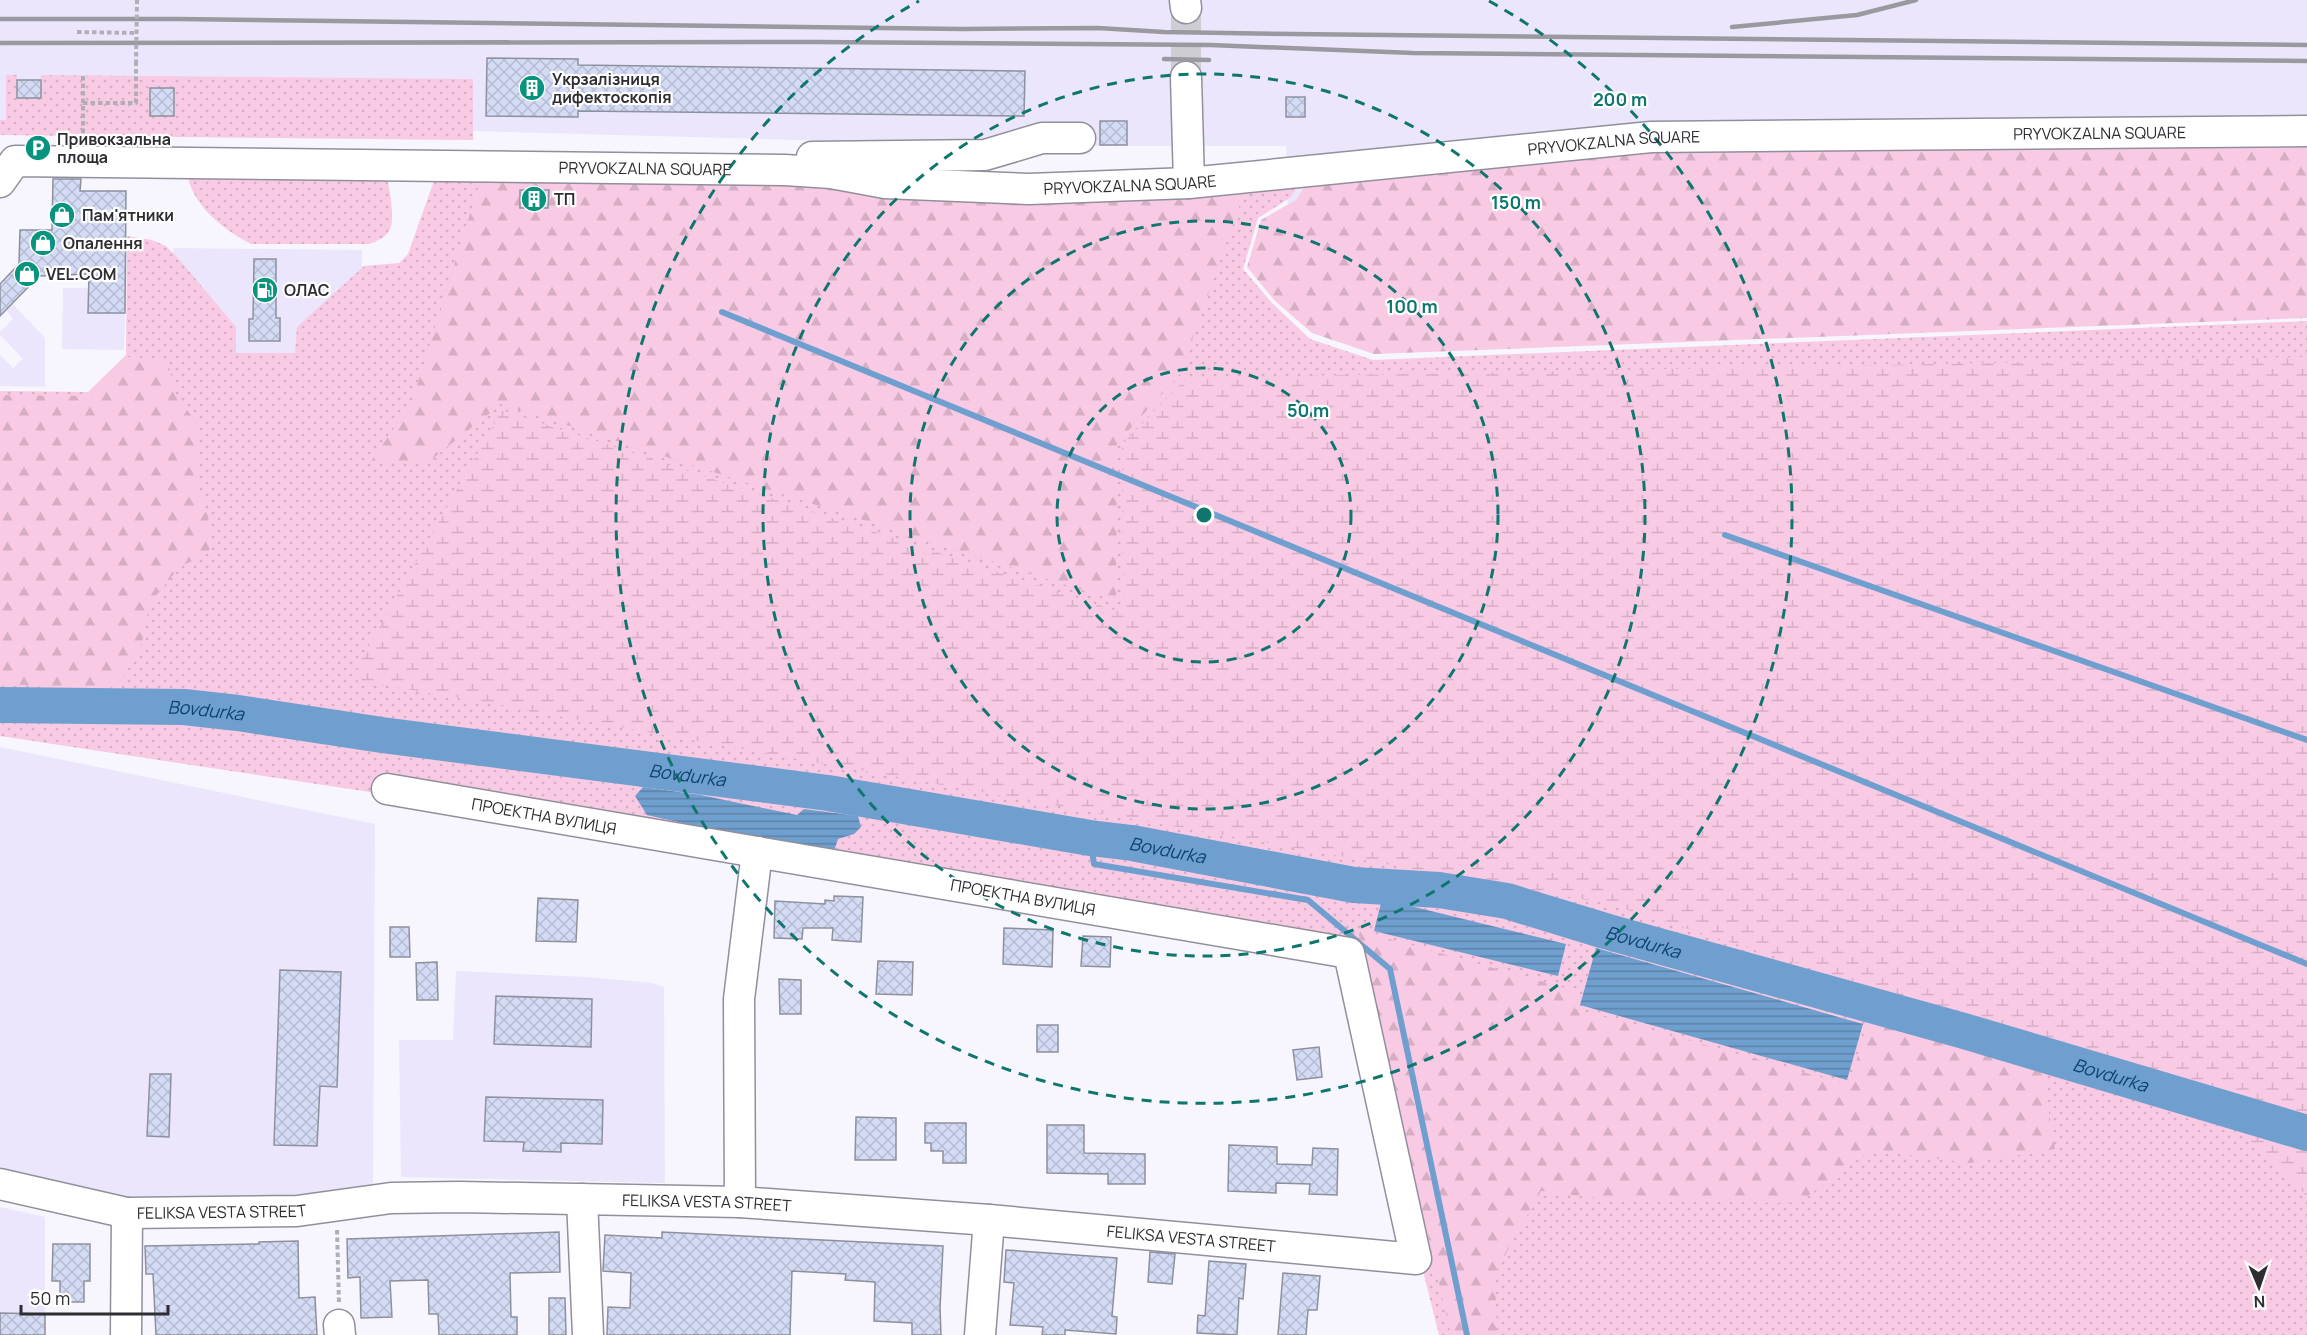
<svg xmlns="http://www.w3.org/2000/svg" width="2307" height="1335" font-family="Manrope,sans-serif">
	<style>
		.built { fill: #ebe6fc }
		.grass { fill: url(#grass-dots) }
		.forest { fill: url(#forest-firs) }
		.wetland { fill: url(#wetland-marsh) }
		.water { fill: url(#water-rules) }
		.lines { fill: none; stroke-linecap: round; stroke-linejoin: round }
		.stream { stroke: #6f9fce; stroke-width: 6 }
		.river { stroke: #6f9fce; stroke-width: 36 }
		.building { fill: url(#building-cross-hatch); stroke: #8d919e; stroke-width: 1.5 }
		.minor-tunnel { stroke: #cfcdd4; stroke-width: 30; stroke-dasharray: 30 15; stroke-linecap: butt }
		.minor-casing { stroke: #928f9c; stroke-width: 33 }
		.path { stroke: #b0afb6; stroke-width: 4; stroke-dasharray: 4.5 3; stroke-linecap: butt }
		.minor { stroke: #fff; stroke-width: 30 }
		.rail { stroke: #9a999f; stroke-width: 4.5 }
		.path-bridge { stroke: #b0afb6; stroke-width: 4; stroke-dasharray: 4.5 3; stroke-linecap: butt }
		.ring { fill: none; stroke: #0f766e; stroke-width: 3; stroke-dasharray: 10 8 }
		.labels { text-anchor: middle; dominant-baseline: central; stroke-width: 4.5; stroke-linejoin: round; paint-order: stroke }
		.poi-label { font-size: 16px; font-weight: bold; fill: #2e2d32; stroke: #fff; text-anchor: start }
		.street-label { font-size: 16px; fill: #2e2d32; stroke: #fff }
		.water-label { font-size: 18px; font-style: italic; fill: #0c4370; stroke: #fff }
		.centre { fill: #0f766e; stroke: #fff; stroke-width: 3 }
		.ring-label { font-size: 18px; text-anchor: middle; font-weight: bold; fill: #0f766e; stroke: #fff; stroke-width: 4.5; stroke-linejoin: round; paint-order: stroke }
	</style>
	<defs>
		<pattern id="grass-dots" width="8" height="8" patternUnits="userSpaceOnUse" patternTransform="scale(1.5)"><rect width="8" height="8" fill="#f9cae4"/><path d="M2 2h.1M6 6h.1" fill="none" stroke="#d6aec4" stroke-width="1.8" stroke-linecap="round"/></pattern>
		<pattern id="forest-firs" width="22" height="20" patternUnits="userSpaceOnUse" patternTransform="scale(1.5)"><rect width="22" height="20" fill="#f9cae4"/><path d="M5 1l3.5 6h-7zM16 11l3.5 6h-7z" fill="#d6aec4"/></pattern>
		<pattern id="wetland-marsh" width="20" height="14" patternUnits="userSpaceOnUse" patternTransform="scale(1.5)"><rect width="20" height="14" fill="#f9cae4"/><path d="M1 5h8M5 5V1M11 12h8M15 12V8" fill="none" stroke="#d6aec4"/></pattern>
		<pattern id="water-rules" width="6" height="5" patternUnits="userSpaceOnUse" patternTransform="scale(1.5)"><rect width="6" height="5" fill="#6f9fce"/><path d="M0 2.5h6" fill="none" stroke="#5c82a8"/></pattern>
		<pattern id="building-cross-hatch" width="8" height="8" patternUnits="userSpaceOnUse" patternTransform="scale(1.5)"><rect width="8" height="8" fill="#d4dbf4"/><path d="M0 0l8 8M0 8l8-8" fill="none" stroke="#b6bcd2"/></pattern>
	</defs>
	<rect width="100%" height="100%" fill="#f7f5fd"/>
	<!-- built -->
	<path class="built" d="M0 0H2307V204L1290 282 1286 146H1021L473 131V140L0 135Z
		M173 248 362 250 361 356 172 354Z
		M63 288H89V313H125L124 350 62 349Z
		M12 303 45 338V387L0 386V355L13 368 23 359 0 335V332L13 319 6 310Z
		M0 747 375 824 373 1190 295 1201 128 1203 0 1175Z
		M456 971 586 977 652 983 664 987 665 1183 401 1177 399 1040H453Z
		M0 1207 45 1217V1335H0Z"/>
	<!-- grass -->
	<path class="grass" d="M6 75H17V98H41V75L473 79V140L0 135V120H6Z
		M187 172 386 176C390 187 394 215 391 226 389 236 378 241 369 244H251C224 230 191 205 187 172Z
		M435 178 1301 181 1290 198 1258 218 1243 269 1272 303 1310 339 1373 360 2307 321V1335H1439L1420 1259 1351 949 383 794 0 736V391L88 392 126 355 127 236 152 240 166 246 177 257 236 327V353H295L297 327 364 266 399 263 408 254Z"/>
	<!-- forest -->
	<path class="forest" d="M2307 137V318L1374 354 1312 333 1274 300 1247 267 1261 220 1296 200 1309 180 1652 144Z
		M481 178 828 183 907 199 1183 200 1244 193 1180 374 1117 443 1116 601 501 404 431 460 370 463 412 402Z
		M126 357 167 359 176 395 196 422 199 436 197 484 208 516 210 540 209 551 204 556 185 564 177 570 149 604 141 648 121 680 110 688 97 691 68 690 0 682V395L89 396Z
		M1358 930 1579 992 1575 1009 1849 1085 1868 1022 2042 1069 2055 1149 1970 1163 1871 1150 1798 1203 1604 1199 1541 1191 1495 1273 1497 1335H1451Z"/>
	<!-- wetland -->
	<path class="wetland" d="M2307 357V1196L2195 1089 1609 904 350 679 502 410 1123 613 1122 444 1187 378Z"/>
	<!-- water -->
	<path class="water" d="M643 787 701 795 797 815 804 809 858 816 861 827 854 834 838 839 834 851 694 830 687 824 647 815 635 796Z
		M1382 899 1566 944 1558 976 1374 931Z
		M1596 948 1863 1024 1847 1080 1580 1005Z"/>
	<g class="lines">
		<!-- stream -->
		<path class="stream" d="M722 312 2307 964
			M1725 535 2307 740
			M1090 838 1094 864 1308 900 1390 969 1467 1335"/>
		<!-- river -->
		<path class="river" id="s1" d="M0 705 184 707 238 713 382 735 828 793 1090 838 1132 843 1354 885 1439 890 1507 901 1605 931 1964 1031 2307 1133"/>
	</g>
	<!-- building -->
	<path class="building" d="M487 58 578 59V65L1025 71 1024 116 578 111V117L486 116Z
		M17 80H41V98H17Z
		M150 88H174V116H150Z
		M1286 97H1305V117H1286Z
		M1100 121H1127V145H1100Z
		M53 179H81L80 191H126L125 313H88L89 274 39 276 0 316V284L19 264 20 230H52Z
		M520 190H549L548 208H520Z
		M254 259H276V318H280V341H249V319H253Z
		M834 896 863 897 861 942 832 940 833 928H803L802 939 774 938 775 901 825 904V900L834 901Z
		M538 898 578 900 576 942 536 941Z
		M390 927H409L410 957H390Z
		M1004 928 1053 930 1052 967 1003 964Z
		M1083 936 1111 937 1110 967 1081 966Z
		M878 961 913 962 912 995 876 994Z
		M437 962 438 1000H417L416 963Z
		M280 970 341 972 337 1087 320 1086 317 1146 274 1145Z
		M779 979 801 980V1014H780Z
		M496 996 592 999 591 1047 494 1044Z
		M1037 1025H1058V1052H1037Z
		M1319 1047 1322 1077 1297 1080 1293 1050Z
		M150 1074H171L169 1137 147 1136Z
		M486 1097 603 1100 602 1144 561 1143V1152L523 1151 524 1142 484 1141Z
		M856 1117 896 1118V1160H855Z
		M925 1123H966V1163H943V1151H931V1143H925Z
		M1047 1125H1084V1153L1145 1154V1184H1108V1174L1047 1173Z
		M1229 1145 1277 1147V1164L1312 1165 1313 1148 1338 1149 1337 1195 1309 1194 1310 1184 1276 1183V1193L1228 1191Z
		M559 1232 560 1272 510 1273 511 1317H517V1335H439L438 1314H429L428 1280 390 1281 392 1317 361 1318 360 1277 348 1278 347 1239Z
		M662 1232 943 1246 940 1308 941 1335H912V1323L874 1321 875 1282 845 1280 846 1274 792 1271 790 1335H607L608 1307 630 1308 631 1273 603 1271 605 1235 662 1238Z
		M298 1241 299 1298 315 1297 317 1335H156L153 1274H146L145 1246 259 1244V1242Z
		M53 1244H90V1281H84V1302H60V1281H52Z
		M1006 1250 1117 1258 1112 1316 1117 1317 1116 1334 1065 1330V1335H1042L1043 1327 1010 1325 1014 1283 1004 1282Z
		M1150 1252 1175 1254 1172 1284 1148 1282Z
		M1209 1261 1246 1264 1243 1299 1239 1298 1237 1335 1197 1333 1198 1315 1205 1316Z
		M1283 1273 1320 1276 1317 1310H1308L1306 1335H1278Z
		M549 1298H565L566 1335H549Z
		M0 1313 45 1314V1335H0Z"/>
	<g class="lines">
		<!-- minor-tunnel -->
		<path class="minor-tunnel" d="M1186 77V8"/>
		<!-- minor casing -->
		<g class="minor-casing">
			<g id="minor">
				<path d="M1185 0 1186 8"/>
				<path d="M1186 77 1189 183"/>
				<path d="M812 157 985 155 1042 138H1080"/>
				<path id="s2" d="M0 182 15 161 785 170 831 173 885 183 1029 189 1189 183 1651 137 2307 131"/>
				<path id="s3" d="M0 1184 127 1213 297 1211 391 1198 459 1197 740 1202 989 1220 1416 1259 1349 953 387 789"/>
				<path d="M582 1199 588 1335"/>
				<path d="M740 1202 739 999 757 852"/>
				<path d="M339 1325 340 1335"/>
				<path d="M126 1335 127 1213"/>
				<path d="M980 1335 989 1220"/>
			</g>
		</g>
		<!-- path -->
		<path class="path" d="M77 32 137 33
			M83 103H136V64
			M83 133V75
			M337 1230 339 1303"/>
		<!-- minor -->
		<use href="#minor" class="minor"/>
		<!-- rail -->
		<path class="rail" d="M0 19H178L962 29 1098 28 1164 32 1292 34 2307 45
			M1732 27 1857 15 1916 0
			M0 43 816 42 1210 45 1413 53 2307 61
			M1164 59 1209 60"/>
		<!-- path-bridge -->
		<path class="path-bridge" d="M136 64 137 0"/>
	</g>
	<!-- distance rings -->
	<g class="ring">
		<circle cx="1204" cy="515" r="147"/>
		<circle cx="1204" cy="515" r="294"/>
		<circle cx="1204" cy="515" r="441"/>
		<path d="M1489 1A588 588 0 1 1 919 1"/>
	</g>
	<!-- icons -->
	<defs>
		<g id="building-disc" transform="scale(1.35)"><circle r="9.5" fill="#08937e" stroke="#fff"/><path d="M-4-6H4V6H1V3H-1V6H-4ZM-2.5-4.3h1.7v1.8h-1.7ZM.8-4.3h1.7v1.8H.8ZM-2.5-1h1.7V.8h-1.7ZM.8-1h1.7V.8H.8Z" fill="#fff"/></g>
		<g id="parking-disc" transform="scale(1.35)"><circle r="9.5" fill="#08937e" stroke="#fff"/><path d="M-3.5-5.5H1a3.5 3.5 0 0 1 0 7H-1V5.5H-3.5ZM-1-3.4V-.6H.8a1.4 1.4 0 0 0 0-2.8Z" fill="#fff"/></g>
		<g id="shop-disc" transform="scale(1.35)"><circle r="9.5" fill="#08937e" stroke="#fff"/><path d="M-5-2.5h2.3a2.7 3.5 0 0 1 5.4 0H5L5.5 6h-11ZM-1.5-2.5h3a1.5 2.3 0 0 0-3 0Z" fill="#fff"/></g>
		<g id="fuel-disc" transform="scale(1.35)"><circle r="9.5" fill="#08937e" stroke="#fff"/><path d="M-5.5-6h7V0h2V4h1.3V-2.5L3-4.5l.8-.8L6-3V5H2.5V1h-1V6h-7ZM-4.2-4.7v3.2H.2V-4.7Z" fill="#fff"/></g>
	</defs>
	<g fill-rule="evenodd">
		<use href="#building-disc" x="532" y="88"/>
		<use href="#parking-disc" x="38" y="148"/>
		<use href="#building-disc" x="534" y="199"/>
		<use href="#shop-disc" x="62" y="215"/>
		<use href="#shop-disc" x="43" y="243"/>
		<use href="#shop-disc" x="27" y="274"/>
		<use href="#fuel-disc" x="265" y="290"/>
	</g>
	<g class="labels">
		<!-- poi labels -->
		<g class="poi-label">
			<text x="552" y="79">Укрзалізниця<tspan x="552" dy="18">дифектоскопія</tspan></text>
			<text x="57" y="139">Привокзальна<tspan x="57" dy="18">площа</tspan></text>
			<text x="554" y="199">ТП</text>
			<text x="82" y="215">Пам'ятники</text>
			<text x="63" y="243">Опалення</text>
			<text x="46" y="274">VEL.COM</text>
			<text x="284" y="290">ОЛАС</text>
		</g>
		<!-- street labels -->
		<g class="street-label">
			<text stroke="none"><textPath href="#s2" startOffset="2114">PRYVOKZALNA SQUARE</textPath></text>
			<text stroke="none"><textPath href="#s2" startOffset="1628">PRYVOKZALNA SQUARE</textPath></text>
			<text stroke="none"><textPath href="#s2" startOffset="656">PRYVOKZALNA SQUARE</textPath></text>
			<text stroke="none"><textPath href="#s2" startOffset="1142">PRYVOKZALNA SQUARE</textPath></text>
			<text transform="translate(544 816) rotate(10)">ПРОЕКТНА ВУЛИЦЯ</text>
			<text transform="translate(1023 897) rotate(10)">ПРОЕКТНА ВУЛИЦЯ</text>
			<text stroke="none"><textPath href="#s3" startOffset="711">FELIKSA VESTA STREET</textPath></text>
			<text stroke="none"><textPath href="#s3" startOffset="225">FELIKSA VESTA STREET</textPath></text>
			<text stroke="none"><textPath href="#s3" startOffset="1197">FELIKSA VESTA STREET</textPath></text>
		</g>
		<!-- water labels -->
		<g class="water-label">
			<text stroke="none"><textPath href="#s1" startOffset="206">Bovdurka</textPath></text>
			<text stroke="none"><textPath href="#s1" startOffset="692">Bovdurka</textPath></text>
			<text stroke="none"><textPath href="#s1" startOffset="1178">Bovdurka</textPath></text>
			<text stroke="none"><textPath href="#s1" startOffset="1664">Bovdurka</textPath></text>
			<text stroke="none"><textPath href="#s1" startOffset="2150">Bovdurka</textPath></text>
		</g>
	</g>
	<circle cx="1204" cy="515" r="9" class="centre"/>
	<g class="ring-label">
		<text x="1620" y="106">200 m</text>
		<text x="1516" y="209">150 m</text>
		<text x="1412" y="313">100 m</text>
		<text x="1308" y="417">50 m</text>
	</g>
	<!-- north arrow -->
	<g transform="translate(2259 1287) rotate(178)" stroke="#ffffff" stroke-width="4.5" paint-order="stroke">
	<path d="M0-4.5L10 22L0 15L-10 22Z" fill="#2e2d32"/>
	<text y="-9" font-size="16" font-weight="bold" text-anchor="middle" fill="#2e2d32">N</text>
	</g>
	<!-- scale -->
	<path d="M21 1305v9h147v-9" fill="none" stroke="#2e2d32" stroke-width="3"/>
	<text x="30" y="1305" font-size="18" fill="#2e2d32" stroke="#ffffff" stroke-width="4.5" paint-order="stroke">50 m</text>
</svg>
